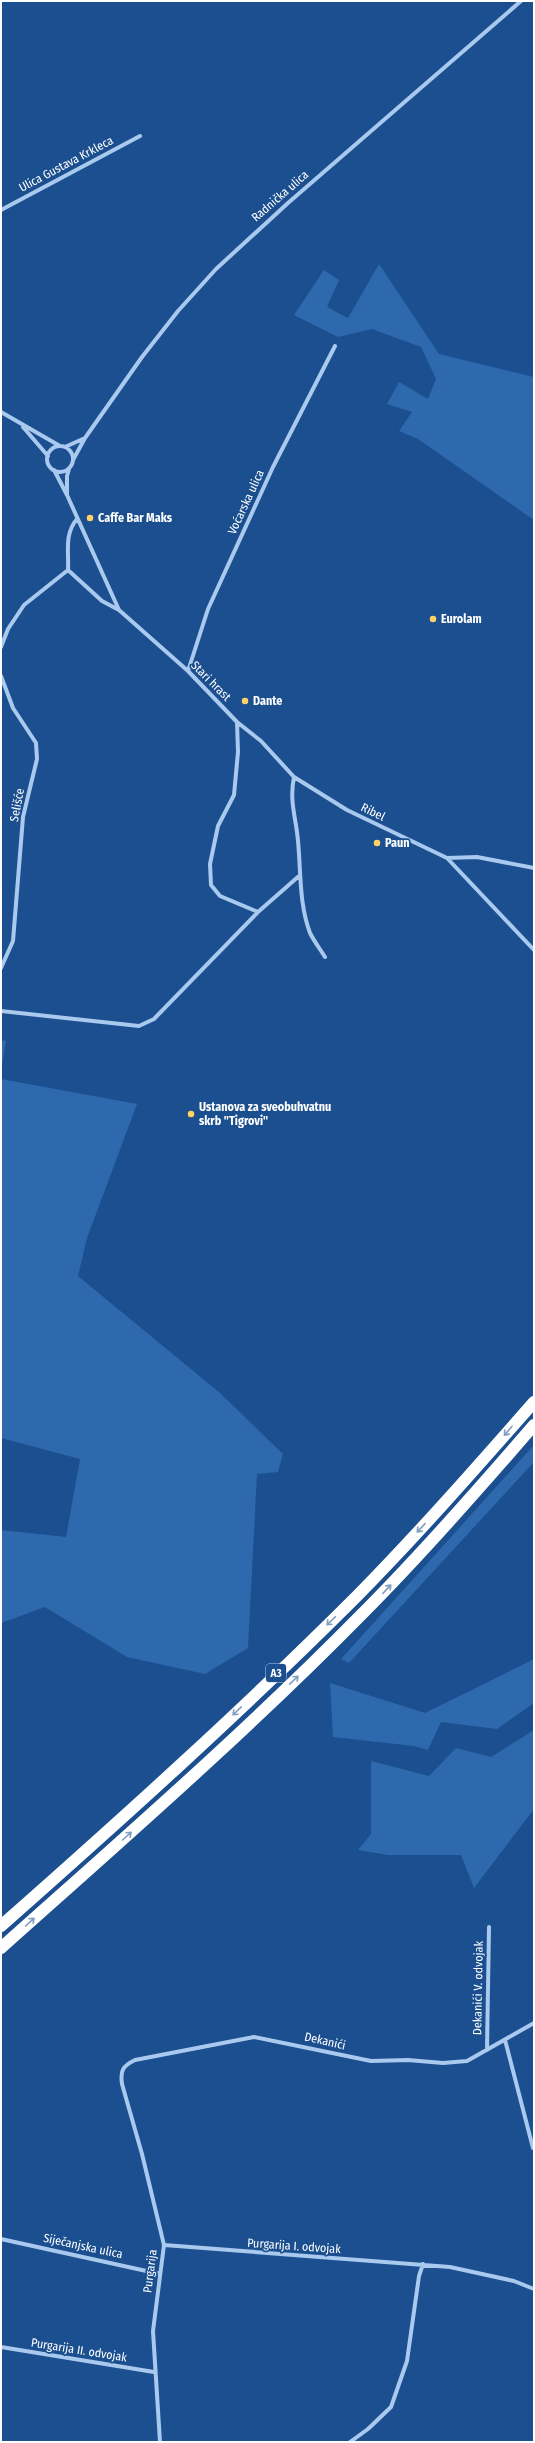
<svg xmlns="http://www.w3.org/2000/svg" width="535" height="2443" font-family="'Fira Sans Condensed',sans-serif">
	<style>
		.green { fill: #2e69ad }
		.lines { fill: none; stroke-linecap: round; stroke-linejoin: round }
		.street { stroke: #a9c9ee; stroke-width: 4 }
		.highway { stroke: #fff; stroke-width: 12 }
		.oneway { stroke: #829ec1 }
		.poi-dot { fill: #ffd166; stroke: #1b4f8f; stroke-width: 1.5 }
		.labels { text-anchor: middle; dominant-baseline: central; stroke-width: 3.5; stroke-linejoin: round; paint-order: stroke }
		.shield { fill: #1b4f8f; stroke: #bbcadd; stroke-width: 1 }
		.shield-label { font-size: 11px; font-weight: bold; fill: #fff }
		.street-label { font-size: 12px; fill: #fff; stroke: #1b4f8f }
		.poi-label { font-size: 12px; font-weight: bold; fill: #fff; stroke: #1b4f8f; text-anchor: start }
	</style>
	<rect width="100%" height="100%" fill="#1b4f8f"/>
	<!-- green -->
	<path class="green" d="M379 264 439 354 534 377V520L418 439 399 431 412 412 387 404 399 382 428 399 436 379 421 347 372 329 338 337 294 315 324 270 339 280 327 307 348 318Z
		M1 1040 6 1041 1 1071Z
		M1 1079 137 1104 87 1238 78 1276 220 1393 283 1454 278 1472 257 1474 248 1648 205 1674 127 1657 45 1607 1 1623V1530L66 1537 80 1459 1 1438Z
		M534 1445V1462L349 1663 341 1659Z
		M534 1659V1703L497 1729 441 1722 428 1750 414 1746 333 1737 330 1683 425 1713Z
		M534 1730V1809L474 1888 461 1855H388L358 1850 371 1834V1761L429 1776 456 1748 491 1757Z"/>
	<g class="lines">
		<!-- street -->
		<path class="street" d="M1 210 140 136
			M1 412 60 446
			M23 427 48 456
			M85 438 142 357 178 311 216 269 288 203 521 1
			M47 459a13 13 0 1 1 26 0a13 13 0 1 1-26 0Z
			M65 447 85 438 73 460
			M54 470 67 495V476L69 469
			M67 495 119 610 188 671 237 722 261 741 294 777C289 802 296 817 298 841 301 872 299 904 310 933 314 941 320 949 325 957
			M68 570 102 601 119 610
			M1 647 8 629 24 605 68 570C69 552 64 534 77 519
			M188 671 208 609 273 467 335 346
			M1 676 13 708 36 743 37 759 23 817 13 941 1 968
			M237 722 238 752 234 795 218 826 210 864 211 885 220 896 258 912
			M294 777 347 810 447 858 477 857 534 868
			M447 858 534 950
			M1 1011 139 1026 154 1019 258 912 299 876
			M505 2040 533 2148
			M487 2050 489 1927
			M1 2239 160 2274
			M164 2245 450 2267 514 2281 534 2289
			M1 2347 154 2372
			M160 2442 153 2331 164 2245 142 2154 122 2084C120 2070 123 2066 135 2060L254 2037 371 2061 408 2060 443 2063 467 2061 534 2023
			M350 2442 368 2429 391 2407 407 2361 419 2276 423 2264"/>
		<!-- highway -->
		<path class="highway" d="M1 1926C122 1819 242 1711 357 1596 418 1534 476 1468 534 1402
			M1 1948C123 1839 247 1731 362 1614 422 1554 478 1490 534 1425"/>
	</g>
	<!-- one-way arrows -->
	<defs><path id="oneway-shaft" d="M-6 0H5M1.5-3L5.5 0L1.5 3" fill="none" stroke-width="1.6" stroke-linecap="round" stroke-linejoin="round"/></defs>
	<g class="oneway">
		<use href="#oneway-shaft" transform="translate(508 1431) rotate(131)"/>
		<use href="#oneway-shaft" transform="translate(421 1528) rotate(133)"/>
		<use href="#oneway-shaft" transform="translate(387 1589) rotate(-47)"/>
		<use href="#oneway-shaft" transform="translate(331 1621) rotate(136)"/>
		<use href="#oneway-shaft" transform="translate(294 1680) rotate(-44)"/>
		<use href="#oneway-shaft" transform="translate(237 1711) rotate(136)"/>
		<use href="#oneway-shaft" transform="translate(127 1836) rotate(-42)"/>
		<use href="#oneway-shaft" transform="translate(30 1922) rotate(-42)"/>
	</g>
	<!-- markers -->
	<g class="poi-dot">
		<circle cx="90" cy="518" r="4"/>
		<circle cx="433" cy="619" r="4"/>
		<circle cx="245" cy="701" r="4"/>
		<circle cx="377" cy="843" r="4"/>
		<circle cx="191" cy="1114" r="4"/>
	</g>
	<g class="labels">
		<!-- shield labels -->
		<rect class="shield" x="266" y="1664" width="20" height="18" rx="3"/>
		<g class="shield-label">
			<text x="276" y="1673">A3</text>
		</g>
		<!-- street labels -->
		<g class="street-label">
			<text transform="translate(66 164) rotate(-28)">Ulica Gustava Krkleca</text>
			<text transform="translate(280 196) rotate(-41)">Radnička ulica</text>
			<text transform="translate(246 502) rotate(-65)">Voćarska ulica</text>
			<text transform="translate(211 681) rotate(45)">Stari hrast</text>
			<text transform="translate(17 805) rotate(-79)">Selišće</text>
			<text transform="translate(373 812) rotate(26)">Ribel</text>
			<text transform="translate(478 1988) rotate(-89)">Dekanići V. odvojak</text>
			<text transform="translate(325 2041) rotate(13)">Dekanići</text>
			<text transform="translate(83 2246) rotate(12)">Siječanjska ulica</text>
			<text transform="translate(294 2246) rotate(4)">Purgarija I. odvojak</text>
			<text transform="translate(150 2271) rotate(-83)">Purgarija</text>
			<text transform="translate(79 2350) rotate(9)">Purgarija II. odvojak</text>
		</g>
		<!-- poi labels -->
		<g class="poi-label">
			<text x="98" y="518">Caffe Bar Maks</text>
			<text x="441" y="619">Eurolam</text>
			<text x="253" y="701">Dante</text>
			<text x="385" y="843">Paun</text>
			<text x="199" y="1107">Ustanova za sveobuhvatnu<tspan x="199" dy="14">skrb "Tigrovi"</tspan></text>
		</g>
	</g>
	<!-- border -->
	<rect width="535" height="2443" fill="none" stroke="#ffffff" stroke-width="4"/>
</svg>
